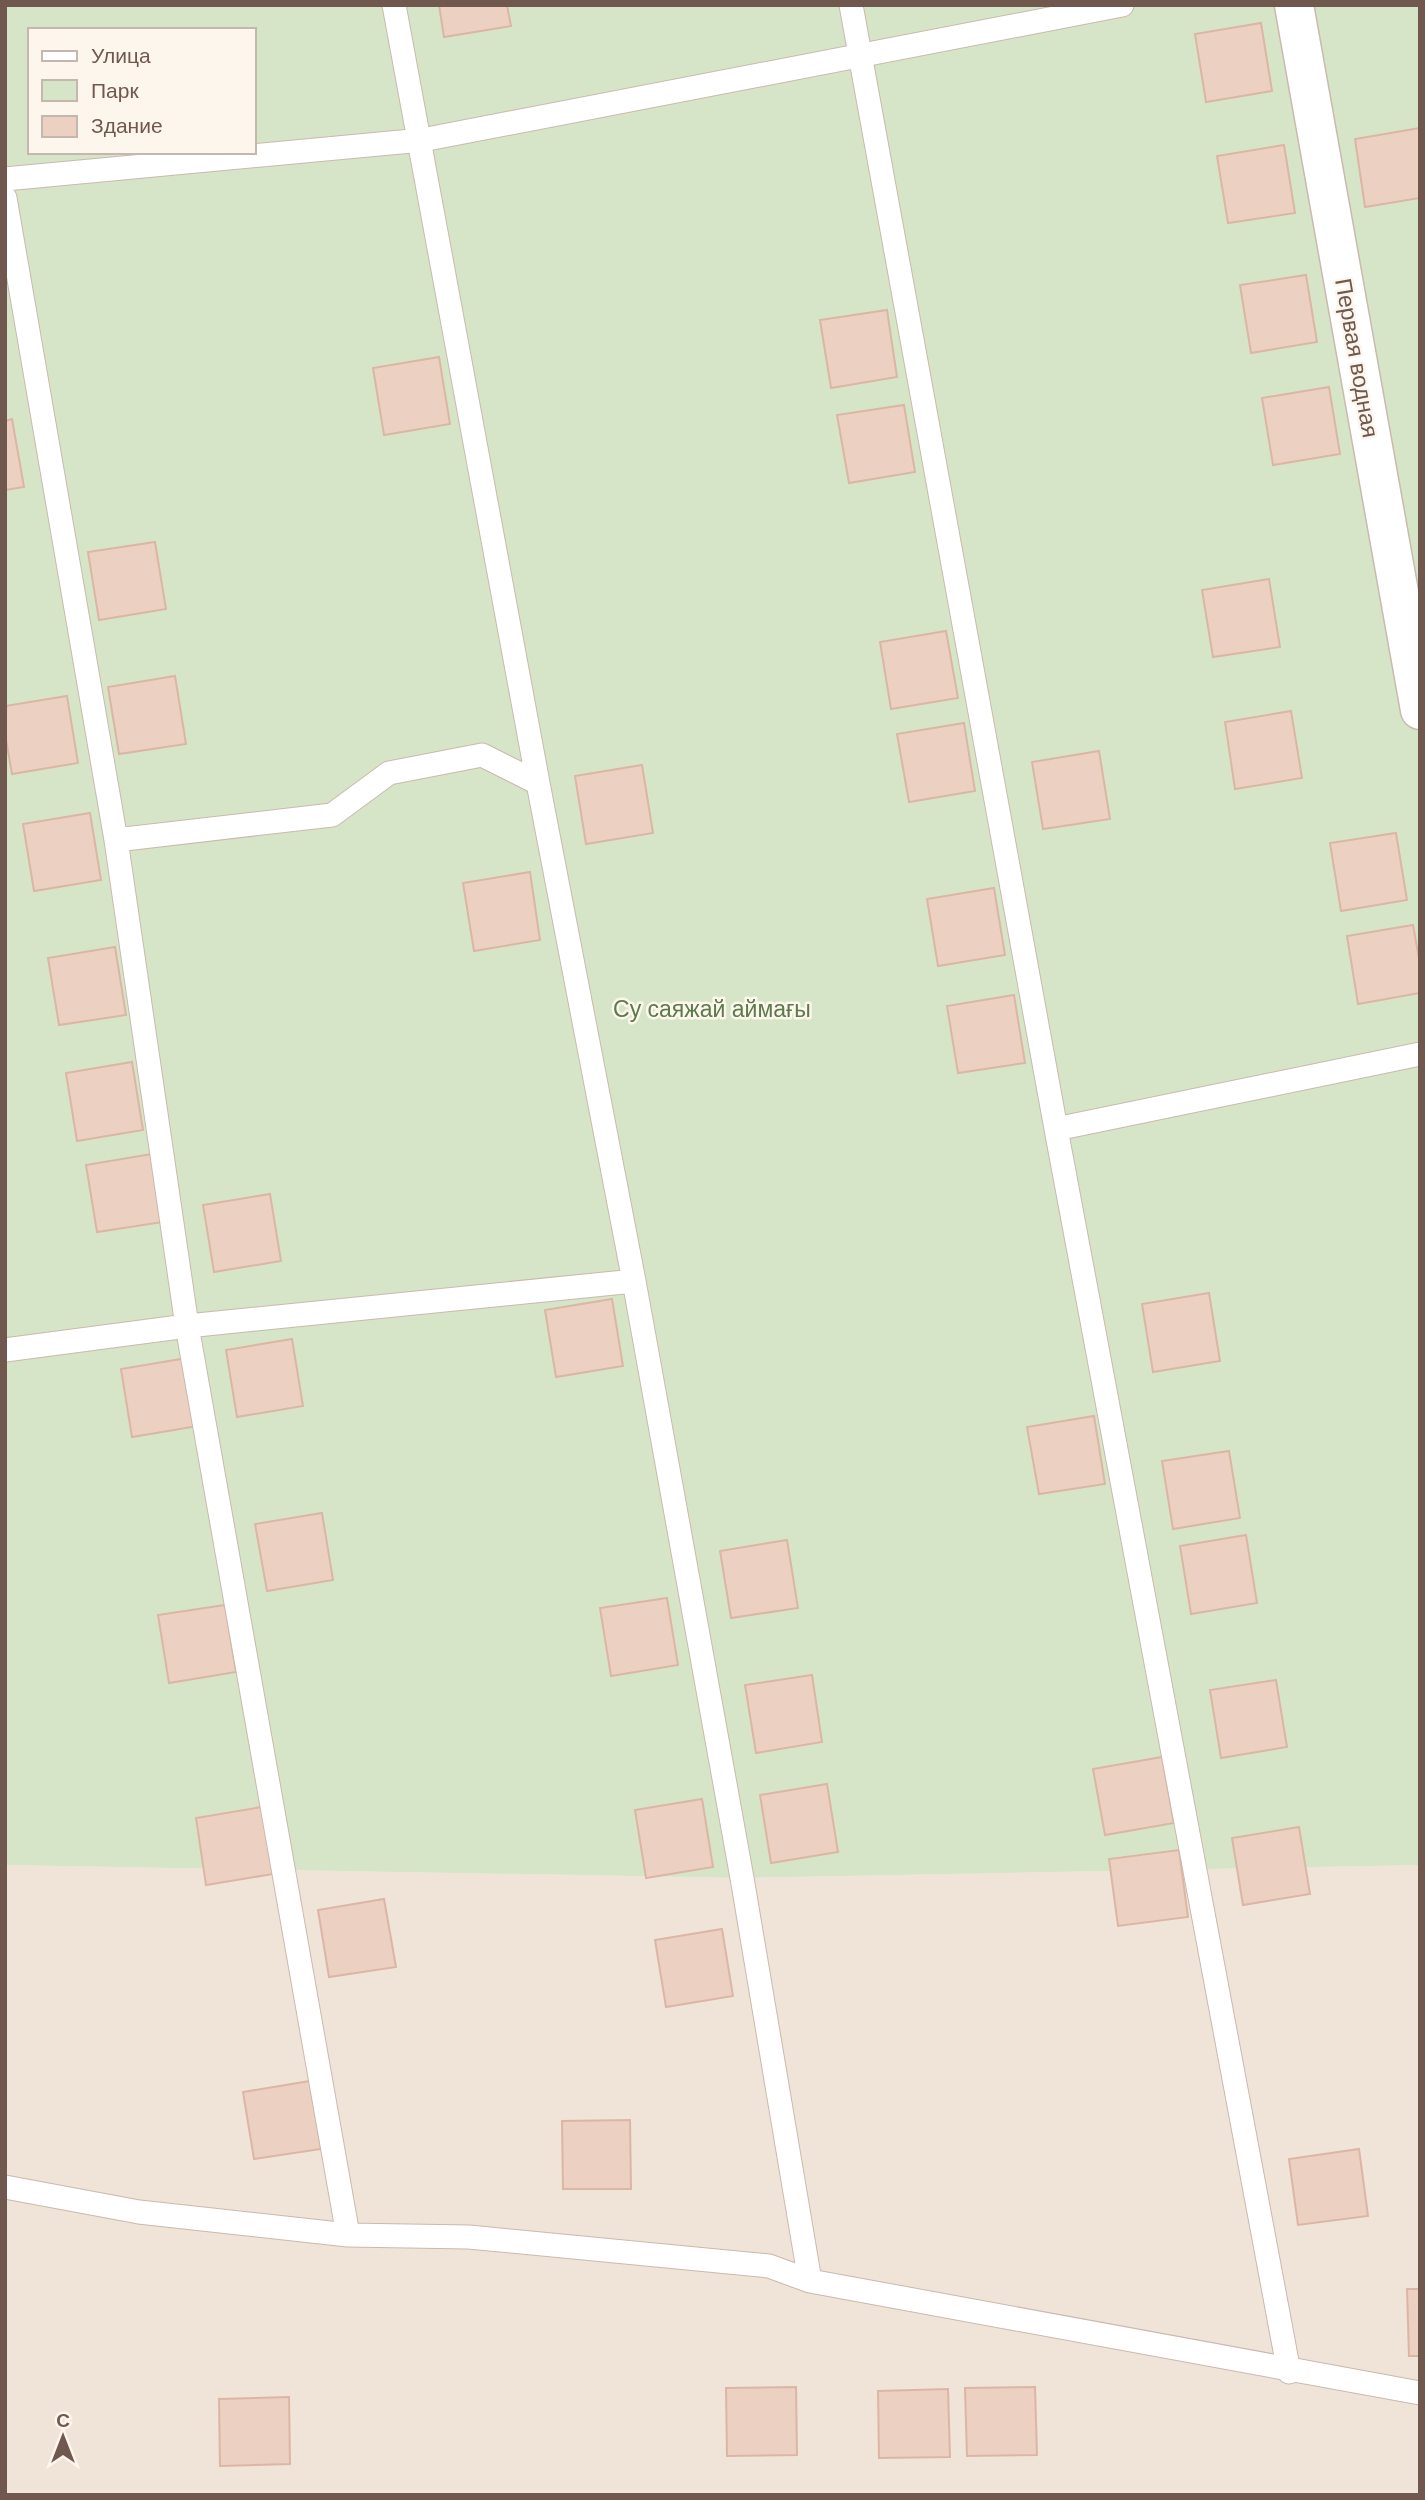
<svg xmlns="http://www.w3.org/2000/svg" width="1425" height="2500" font-family="Helvetica,sans-serif">
	<style>
		.residential { fill: #f0e3d7 }
		.green { fill: #d6e5c7; fill-rule: evenodd }
		.building { fill: #ecd0c2; stroke: #dcb6a5; stroke-width: 2 }
		.lines { fill: none; stroke-linecap: round; stroke-linejoin: round }
		.service-casing { stroke: #cab9af; stroke-width: 25 }
		.minor-casing { stroke: #cab9af; stroke-width: 41 }
		.service { stroke: #fff; stroke-width: 23 }
		.minor { stroke: #fff; stroke-width: 38 }
		.labels { text-anchor: middle; dominant-baseline: central; stroke-width: 5; stroke-linejoin: round; paint-order: stroke }
		.street-label { font-size: 23px; fill: #70584f; stroke: #fdf6ed }
		.park-label { font-size: 23px; fill: #5c7a4b; stroke: #fdf6ed }
	</style>
	<rect width="100%" height="100%" fill="#faf1e7"/>
	<!-- residential -->
	<path class="residential" d="M5 1865 742 1878 1420 1865V2495H5Z"/>
	<!-- green -->
	<path class="green" d="M5 5H1420V1865L742 1878 5 1865ZM30 30H254V152H30Z"/>
	<!-- building -->
	<path class="building" d="M439 5H507L511 26 444 37Z
		M1261 23 1272 91 1206 102 1195 34Z
		M1420 128V198L1365 207 1355 139Z
		M1284 145 1295 213 1228 223 1217 156Z
		M1306 275 1317 342 1251 353 1240 285Z
		M887 310 897 377 831 388 820 320Z
		M439 357 450 424 384 435 373 368Z
		M1329 387 1340 454 1273 465 1262 398Z
		M904 405 915 472 849 483 837 415Z
		M12 419 24 487 5 490V421Z
		M155 542 166 609 99 620 88 552Z
		M1269 579 1280 647 1213 657 1202 590Z
		M946 631 958 698 891 709 880 642Z
		M175 676 186 744 119 754 108 687Z
		M67 696 78 763 12 774 5 734V706Z
		M1291 711 1302 778 1235 789 1225 722Z
		M964 723 975 791 909 802 897 734Z
		M1099 751 1110 819 1043 829 1032 762Z
		M642 765 653 833 586 844 575 776Z
		M90 813 101 880 34 891 23 824Z
		M1396 833 1407 900 1341 911 1330 843Z
		M530 872 540 940 474 951 463 883Z
		M994 888 1005 955 938 966 927 899Z
		M1413 925 1420 964V993L1358 1004 1347 936Z
		M115 947 126 1015 59 1025 48 958Z
		M1014 995 1025 1063 958 1073 947 1006Z
		M132 1062 143 1130 77 1141 66 1073Z
		M152 1154 163 1222 97 1232 86 1165Z
		M270 1194 281 1261 214 1272 203 1205Z
		M1209 1293 1220 1361 1153 1372 1142 1304Z
		M612 1299 623 1366 556 1377 545 1310Z
		M292 1339 303 1406 237 1417 226 1350Z
		M187 1358 198 1426 132 1437 121 1369Z
		M1094 1416 1105 1484 1039 1494 1027 1427Z
		M1229 1451 1240 1518 1173 1529 1162 1461Z
		M322 1513 333 1580 267 1591 255 1524Z
		M1246 1535 1257 1603 1191 1614 1180 1546Z
		M787 1540 798 1608 731 1618 720 1551Z
		M667 1598 678 1665 611 1676 600 1608Z
		M225 1605 236 1672 169 1683 158 1615Z
		M812 1675 822 1742 756 1753 745 1685Z
		M1276 1680 1287 1747 1221 1758 1210 1690Z
		M1162 1757 1174 1823 1105 1835 1093 1769Z
		M827 1784 838 1852 771 1863 760 1795Z
		M702 1799 713 1867 646 1878 635 1810Z
		M262 1807 273 1874 206 1885 196 1818Z
		M1299 1827 1310 1894 1243 1905 1232 1838Z
		M1179 1850 1188 1917 1118 1926 1109 1859Z
		M384 1899 396 1967 329 1977 318 1910Z
		M722 1929 733 1996 666 2007 655 1940Z
		M310 2081 321 2149 254 2159 243 2092Z
		M630 2120 631 2189H563L562 2121Z
		M1359 2149 1368 2216 1298 2225 1289 2159Z
		M1407 2289H1420V2356H1409Z
		M796 2387 797 2455 727 2456 726 2388Z
		M1035 2387 1037 2455 967 2456 965 2388Z
		M948 2389 950 2457 879 2458 878 2391Z
		M289 2397 290 2464 220 2466 219 2399Z"/>
	<g class="lines">
		<!-- service casing -->
		<g class="service-casing">
			<path id="service" d="M394 5 538 783 634 1281 742 1878 810 2281
				M851 5 1056 1129 1289 2372
				M5 179 422 140 1122 5
				M5 198 116 840 187 1326 348 2235
				M116 840 332 815 389 773 482 755 538 783
				M1056 1129 1420 1054
				M5 1350 187 1326 634 1281
				M5 2187 139 2212 348 2235 469 2237 769 2266 810 2281 1420 2393"/>
		</g>
		<!-- minor casing -->
		<g class="minor-casing">
			<path id="minor" d="M1294 5 1420 710"/>
		</g>
		<!-- service -->
		<use href="#service" class="service"/>
		<!-- minor -->
		<use href="#minor" class="minor"/>
	</g>
	<g class="labels">
		<!-- street labels -->
		<g class="street-label">
			<text transform="translate(1357 358) rotate(80)">Первая водная</text>
		</g>
		<!-- park labels -->
		<g class="park-label">
			<text x="712" y="1009">Су саяжай аймағы</text>
		</g>
	</g>
	<!-- border -->
	<rect width="1425" height="2500" fill="none" stroke="#70584f" stroke-width="14"/>
	<!-- legend -->
	<rect x="28" y="28" width="228" height="126" fill="#fdf6ed" stroke="#c5b7ae" stroke-width="2"/>
	<rect x="42" y="51" width="35" height="10" fill="#ffffff" stroke="#c5b7ae" stroke-width="2"/>
	<text x="91" y="63" font-size="21" fill="#70584f">Улица</text>
	<rect x="42" y="80" width="35" height="21" fill="#d6e5c7" stroke="#c5b7ae" stroke-width="2"/>
	<text x="91" y="98" font-size="21" fill="#70584f">Парк</text>
	<rect x="42" y="116" width="35" height="21" fill="#ecd0c2" stroke="#c5b7ae" stroke-width="2"/>
	<text x="91" y="133" font-size="21" fill="#70584f">Здание</text>
	<!-- north arrow -->
	<g transform="translate(63 2437)" stroke="#fdf6ed" stroke-width="5" paint-order="stroke">
	<path d="M0-5L12 26L0 18L-12 26Z" fill="#70584f"/>
	<text y="-10" font-size="19" font-weight="bold" text-anchor="middle" fill="#70584f">С</text>
	</g>
</svg>
